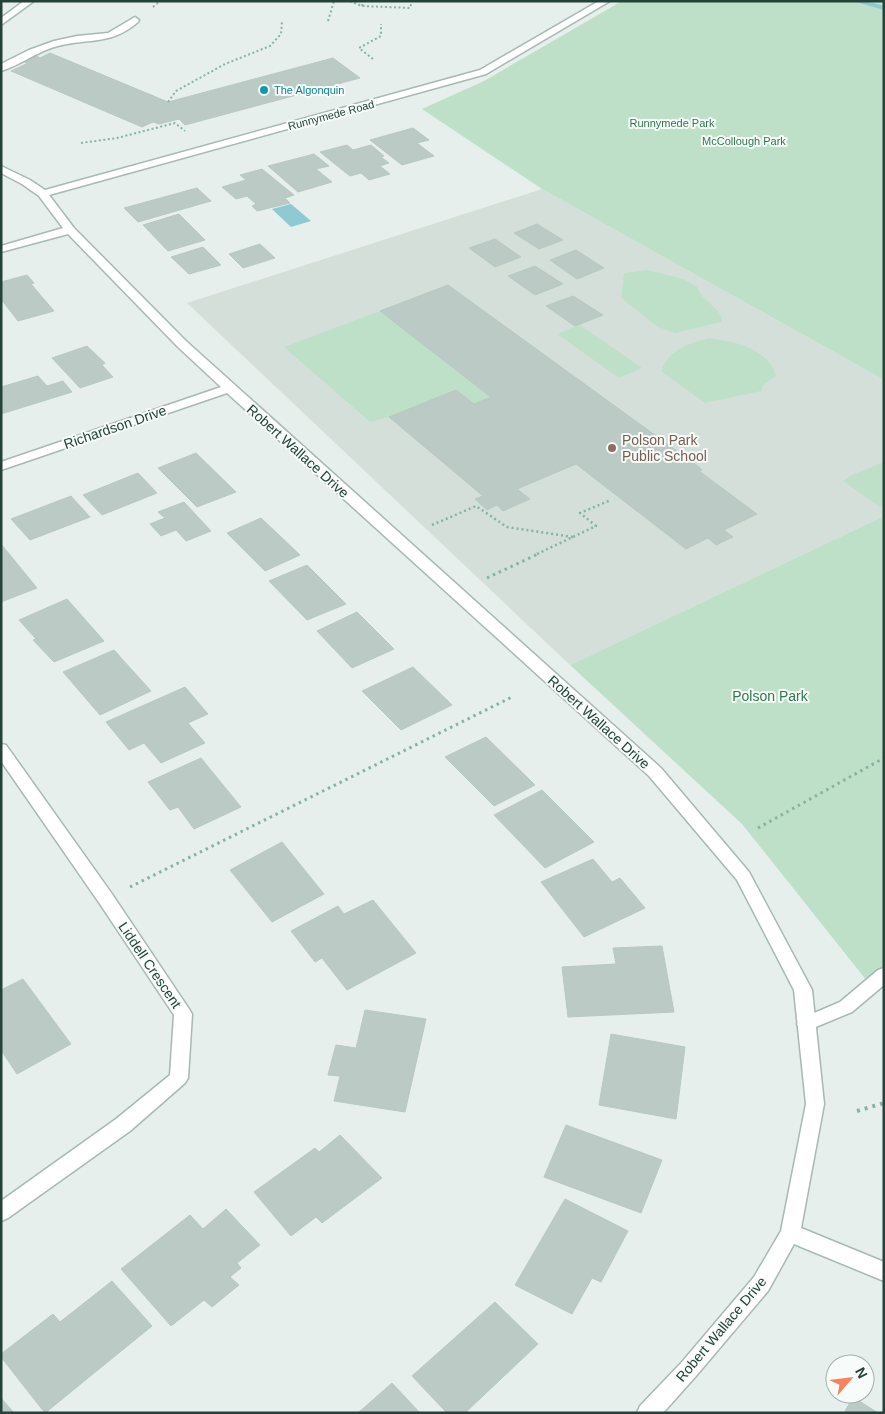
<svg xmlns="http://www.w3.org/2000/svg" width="885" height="1414" font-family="Helvetica,sans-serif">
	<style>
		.built { fill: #d4dfda }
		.green { fill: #bfe0c8 }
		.water { fill: #8ec9d4 }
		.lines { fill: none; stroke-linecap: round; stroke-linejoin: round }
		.stream { fill: #8ec9d4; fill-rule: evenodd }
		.building { fill: #bbcac4; stroke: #b8c9c2 }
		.lane-casing { stroke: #a8b8b2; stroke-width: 3 }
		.street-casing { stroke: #a8b8b2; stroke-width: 3 }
		.secondary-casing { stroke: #a4bbb3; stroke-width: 3 }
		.path-far3 { stroke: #86b3a5; stroke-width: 2; stroke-dasharray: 2 2.5; stroke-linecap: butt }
		.path-far2 { stroke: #86b3a5; stroke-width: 2.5; stroke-dasharray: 2 3; stroke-linecap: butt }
		.path-far1 { stroke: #86b3a5; stroke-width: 3; stroke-dasharray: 2.5 4; stroke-linecap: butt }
		.path { stroke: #86b3a5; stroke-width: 4; stroke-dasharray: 3 5; stroke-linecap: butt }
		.lane { fill: #fff; fill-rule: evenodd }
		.street { fill: #fff; fill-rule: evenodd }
		.secondary { fill: #fff; fill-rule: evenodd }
		.culture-dot { fill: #0f9aa8; stroke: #f7fbf9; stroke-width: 2 }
		.education-dot { fill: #8d6e63; stroke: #f7fbf9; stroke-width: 2 }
		.labels { text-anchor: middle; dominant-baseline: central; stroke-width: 4; stroke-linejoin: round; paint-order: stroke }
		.far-culture-label { font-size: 11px; fill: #0d838f; stroke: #f7fbf9; text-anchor: start }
		.far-street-label { font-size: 11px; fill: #24423a; stroke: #f7fbf9 }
		.far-park-label { font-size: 11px; fill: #2d7a4b; stroke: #f7fbf9 }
		.street-label { font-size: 14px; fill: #24423a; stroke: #f7fbf9 }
		.education-label { font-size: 14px; fill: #785e54; stroke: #f7fbf9; text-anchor: start }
		.park-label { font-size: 14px; fill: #2d7a4b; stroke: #f7fbf9 }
	</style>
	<rect width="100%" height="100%" fill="#e6efeb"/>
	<!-- built -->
	<path class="built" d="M542 189 884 380V516L570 665 187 303Z"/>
	<!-- green -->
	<path class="green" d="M622 1H884V380L542 189 422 109 484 81Z
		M648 270 684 279 697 287 702 296 718 311 722 318 721 322 675 333 658 327 621 298 624 273Z
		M380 311 491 397 474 404 455 390 389 417 370 422 284 347Z
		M579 325H580L642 368 619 378 557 334Z
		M709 338C735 342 767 347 776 376L763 385 761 391 705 403 661 371C670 349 687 344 709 338Z
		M884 462V505L880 507 843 481 852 475Z
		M884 516V968L867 981 742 824 570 665Z"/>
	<!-- water -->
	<path class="water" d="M291 204 311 221 291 227 272 209Z"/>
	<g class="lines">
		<!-- stream -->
		<path class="stream" d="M853 1H865L884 6V10Z"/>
	</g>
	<!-- building -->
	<path class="building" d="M50 53 168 102 333 58 360 78 185 125 179 119 159 124 153 122 142 127 11 71 28 63 21 61 35 55 40 58Z
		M413 128 429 140 417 143 434 156 402 165 370 140Z
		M347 145 353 150 371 145 384 156 381 157 389 163 380 166 390 174 369 180 361 173 350 176 320 152Z
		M314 154 329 166 316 169 332 182 298 192 268 166Z
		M262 169 294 195 285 198 290 203 257 211 252 206 256 204 247 196 236 199 222 187 246 180 240 175Z
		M197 188 211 201 138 222 124 208Z
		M179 214 205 240 168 251 143 225Z
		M537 224 563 240 539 249 514 233Z
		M495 239 521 257 495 267 469 248Z
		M260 244 275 258 243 268 229 254Z
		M203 247 221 265 189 274 171 257Z
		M576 250 604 268 577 279 550 260Z
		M535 266 563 284 535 295 508 276Z
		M27 275 34 283 31 284 54 311 18 321 1 299V282Z
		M448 285 699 467 702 470 699 471 757 514 724 530 733 537 716 545 708 538 686 549 576 464 517 489 530 499 503 511 497 505 487 510 475 499 483 496 389 417 456 390 474 404 491 397 380 311Z
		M573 296 603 315 575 326 546 306Z
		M87 346 105 363 102 365 113 377 80 388 52 358Z
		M38 376 47 386 63 381 72 392 1 414V387Z
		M196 453 236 492 197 507 158 468Z
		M138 473 157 493 102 515 83 495Z
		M71 496 90 517 30 540 11 519Z
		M184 502 211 531 186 541 176 530 161 536 150 524 165 518 158 512Z
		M261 518 300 555 265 571 227 533Z
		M1 544 37 588 1 602Z
		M307 565 346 604 307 620 269 581Z
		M67 599 104 641 54 662 33 640 36 639 19 620Z
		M357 612 394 649 352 668 317 631Z
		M114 650 151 691 100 715 63 672Z
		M413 667 452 705 401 730 362 691Z
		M185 687 208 714 188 723 205 743 161 763 144 743 129 750 106 722Z
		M486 737 535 785 494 806 445 757Z
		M201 758 241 807 194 829 178 807 170 810 169 809 148 782Z
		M542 790 594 842 545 868 494 815Z
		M282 842 324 894 272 922 230 870Z
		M593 859 612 882 620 878 645 908 584 937 541 882Z
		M373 900 416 953 347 990 322 958 315 962 291 931 338 906 344 914Z
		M662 946 674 1012 568 1017 562 967 616 964 613 948Z
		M23 979 71 1044 17 1074 1 1050V990Z
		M365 1010 426 1019 405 1112 334 1101 340 1076 328 1075 335 1048 336 1045 356 1048Z
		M611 1034 685 1047 676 1119 599 1105Z
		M566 1125 662 1160 641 1213 544 1177Z
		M340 1135 382 1178 322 1223 316 1217 291 1236 254 1192 315 1148 319 1152Z
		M565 1199 628 1231 601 1282 592 1278 572 1314 515 1285Z
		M226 1209 260 1245 237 1263 241 1268 230 1277 239 1285 212 1307 204 1300 171 1326 121 1269 190 1215 203 1229Z
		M112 1281 152 1326 45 1413 1 1357V1354L53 1314 60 1322Z
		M495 1302 538 1344 465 1413H447L412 1376Z
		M392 1383 420 1413H358Z
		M853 1397 878 1413H844Z
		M1 1398 14 1413H1Z"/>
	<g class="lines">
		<!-- lane casing -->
		<g class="lane-casing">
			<path id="lane" d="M135 17 139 20 138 22C110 47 84 37 51 48 34 54 18 66 1 71V64L29 50 54 41 77 36 108 33Z
				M884 968V985L852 1012 806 1031 800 1029 797 1024 800 1019 840 1002 878 970Z"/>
		</g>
		<!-- street casing -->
		<g class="street-casing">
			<path id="street" d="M599 1H610L486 74 49 195 74 228 186 341 661 768 749 872 812 990 824 1104 801 1228 884 1262V1281L794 1244 768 1291 696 1376 663 1413H637L640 1406 682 1362 754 1277 781 1231 806 1104 794 990 737 880 649 776 227 393 1 470V462L221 387 178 347 68 234 1 252V246L63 228 39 196 22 184 1 173V166L30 180 45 190 480 70Z
				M1 744 6 745 112 894 189 1009 192 1014 188 1078 185 1083 130 1131 8 1218 1 1221V1201L116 1119 170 1075 174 1015 100 904 1 761Z"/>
		</g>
		<!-- secondary casing -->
		<g class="secondary-casing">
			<path id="secondary" d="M24 1H34L1 25V18Z"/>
		</g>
		<!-- path-far3 -->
		<path class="path-far3" d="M350 1 362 6 410 8 412 1
			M362 6 364 1
			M153 7 160 1
			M328 21 334 1
			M373 59 359 48 381 36V24
			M168 102 176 91 225 64 270 46 281 34 282 21
			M81 143 117 138 175 123 185 131"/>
		<!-- path-far2 -->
		<path class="path-far2" d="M432 525 476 506 507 527 573 537
			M537 554 596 526 580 513 611 500"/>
		<!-- path-far1 -->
		<path class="path-far1" d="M487 578 540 553
			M758 828 884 758
			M130 887 512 697"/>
		<!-- path -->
		<path class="path" d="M857 1111 884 1103"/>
		<!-- lane -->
		<use href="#lane" class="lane"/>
		<!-- street -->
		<use href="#street" class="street"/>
		<!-- secondary -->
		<use href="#secondary" class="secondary"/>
	</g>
	<!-- markers -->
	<circle class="culture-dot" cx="264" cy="90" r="5"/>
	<circle class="education-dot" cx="612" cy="448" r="5"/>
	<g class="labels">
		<!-- far-culture labels -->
		<g class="far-culture-label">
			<text x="274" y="90">The Algonquin</text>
		</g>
		<!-- far-street labels -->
		<g class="far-street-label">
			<text transform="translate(331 115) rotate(-15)">Runnymede Road</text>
		</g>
		<!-- far-park labels -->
		<g class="far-park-label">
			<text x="672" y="123">Runnymede Park</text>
			<text x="744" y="141">McCollough Park</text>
		</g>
		<!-- street labels -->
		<g class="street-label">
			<text transform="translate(115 427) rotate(-19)">Richardson Drive</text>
			<text transform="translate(298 451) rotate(42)">Robert Wallace Drive</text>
			<text transform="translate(599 722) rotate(42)">Robert Wallace Drive</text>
			<text transform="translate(150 965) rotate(56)">Liddell Crescent</text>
			<text transform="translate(721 1329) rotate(-50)">Robert Wallace Drive</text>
		</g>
		<!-- education labels -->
		<g class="education-label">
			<text x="622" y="440">Polson Park<tspan x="622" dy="16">Public School</tspan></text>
		</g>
		<!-- park labels -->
		<g class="park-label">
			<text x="770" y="696">Polson Park</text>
		</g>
	</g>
	<!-- border -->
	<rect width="885" height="1414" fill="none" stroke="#24423a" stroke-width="5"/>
	<!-- north arrow -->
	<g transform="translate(850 1379) rotate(62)"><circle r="24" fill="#f7fbf9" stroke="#a3b1ad"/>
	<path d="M0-4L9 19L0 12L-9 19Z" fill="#f4845f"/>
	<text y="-8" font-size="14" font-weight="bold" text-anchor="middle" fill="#24423a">N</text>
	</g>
</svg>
